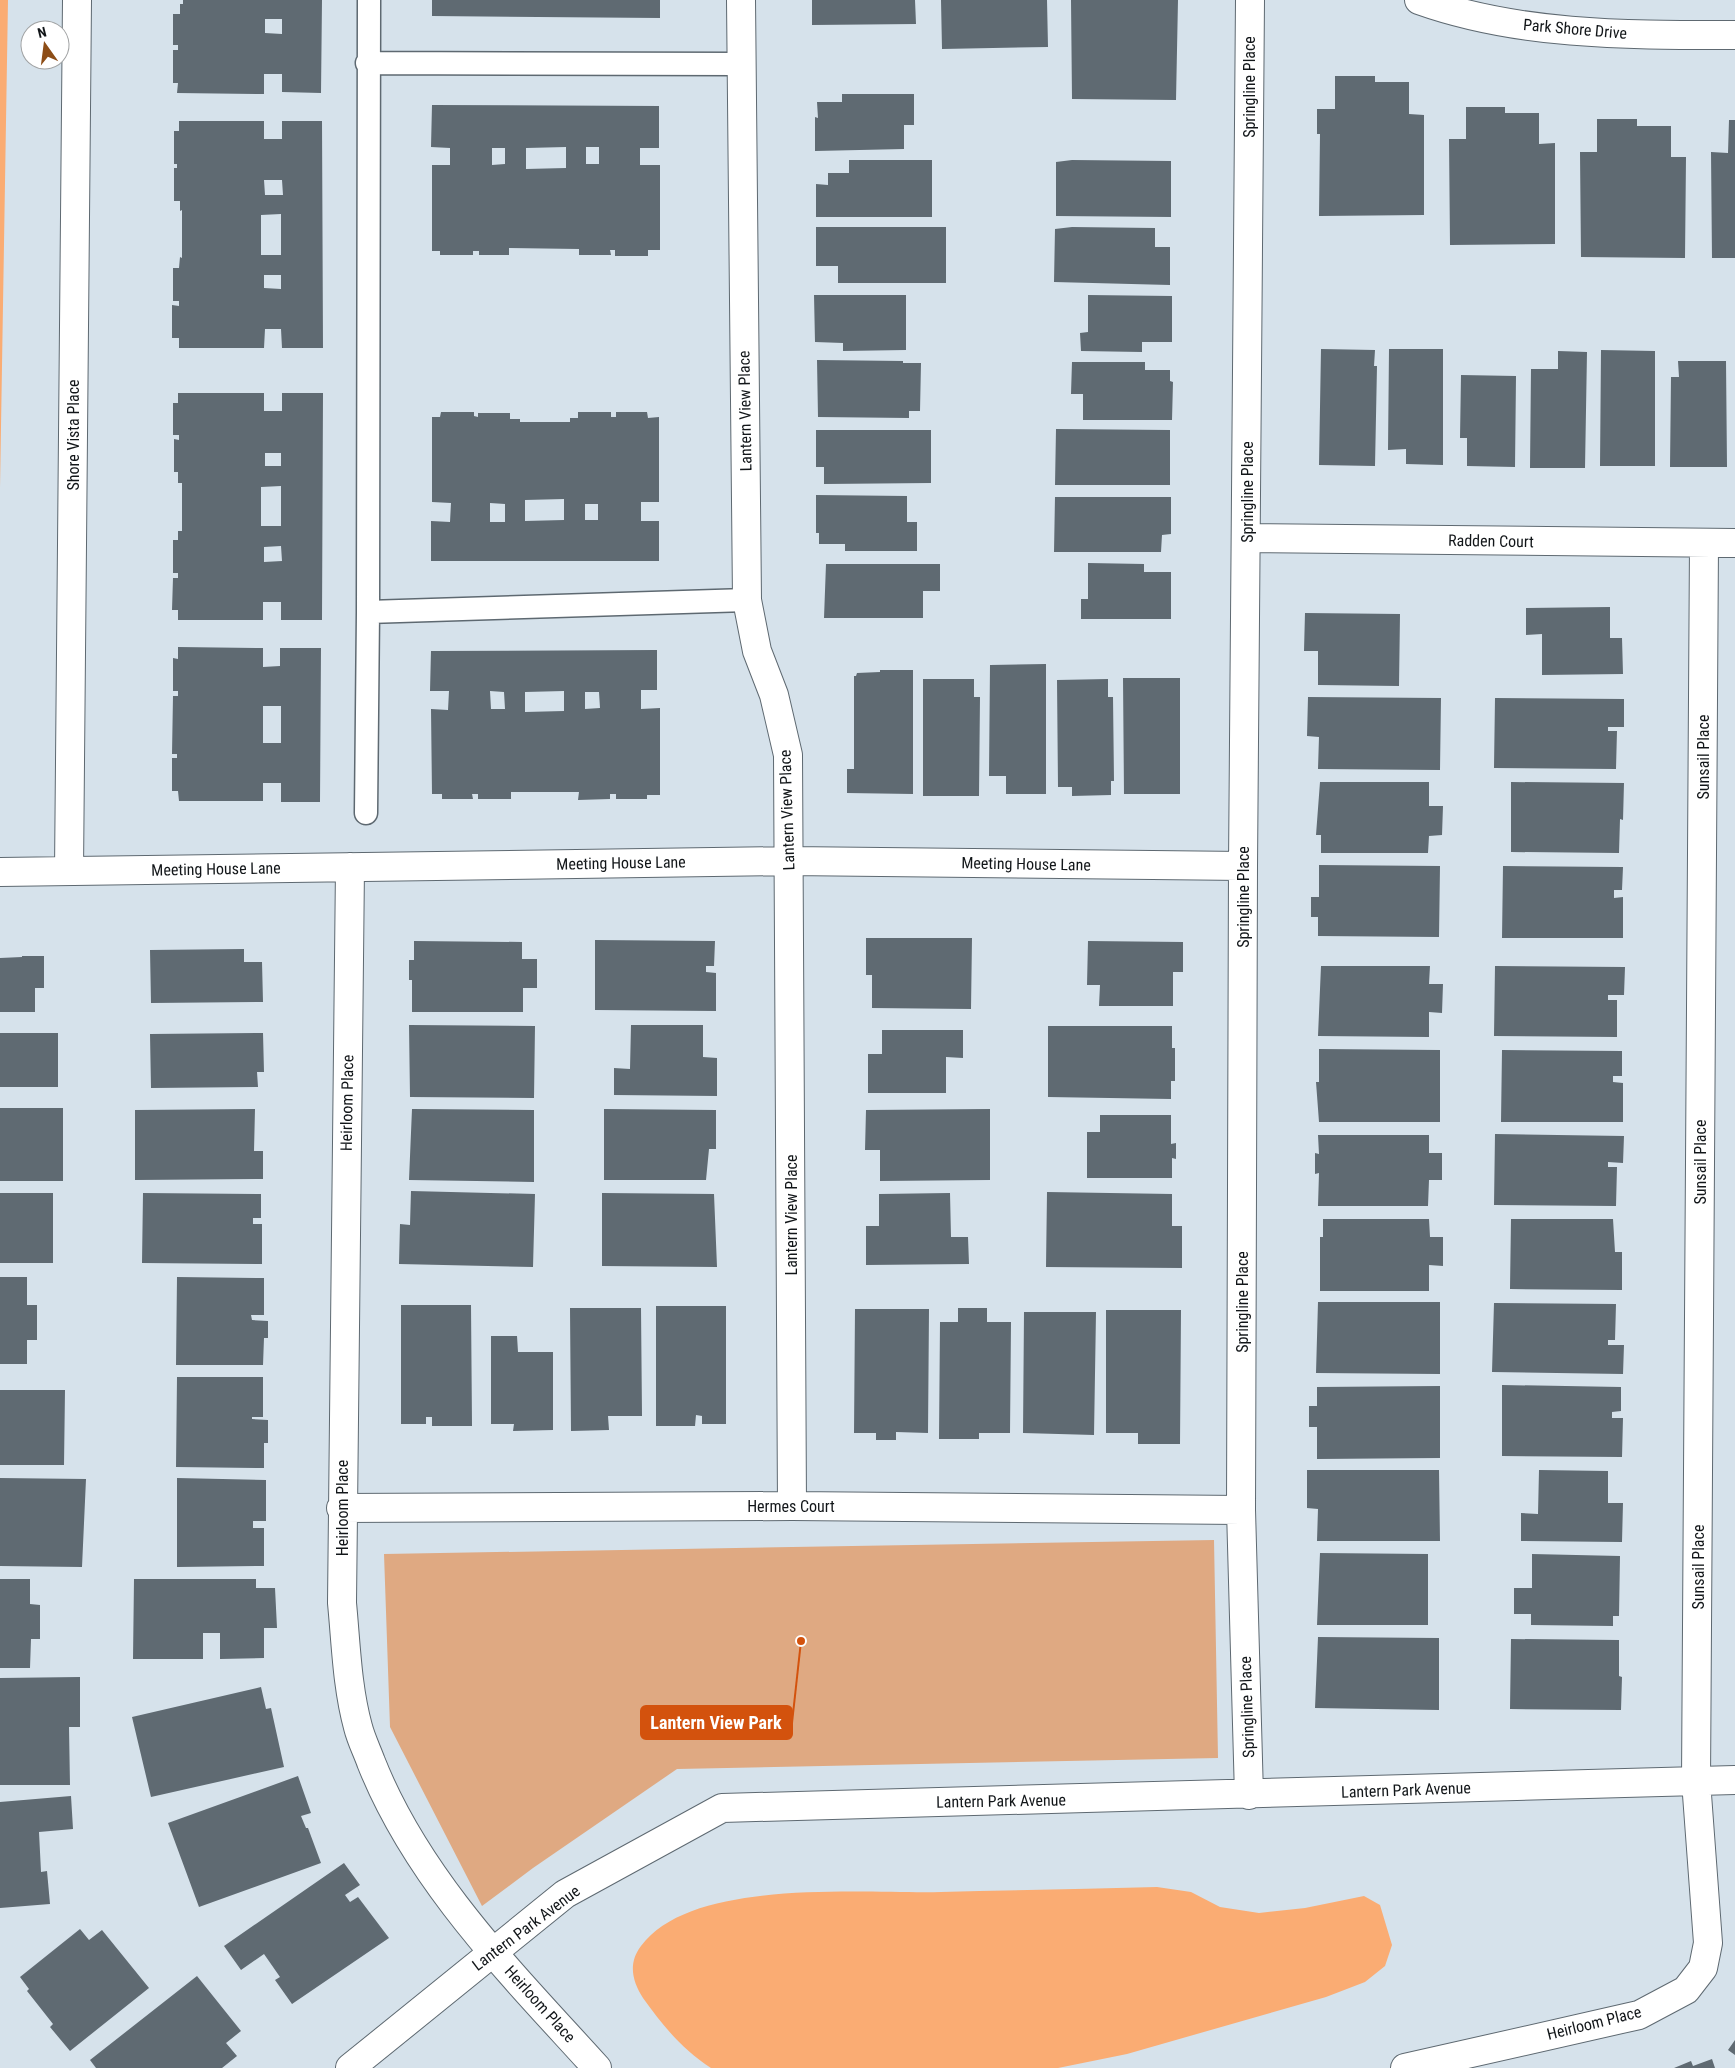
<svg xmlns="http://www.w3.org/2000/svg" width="1735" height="2068" font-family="'Roboto Condensed',sans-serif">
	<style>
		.green { fill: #dfa982 }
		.water { fill: #faac73 }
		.building { fill: #5f6a72; fill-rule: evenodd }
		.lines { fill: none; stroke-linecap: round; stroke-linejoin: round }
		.lane-casing { stroke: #5e6971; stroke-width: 25 }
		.street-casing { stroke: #5e6971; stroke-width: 30 }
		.lane { stroke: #fff; stroke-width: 22 }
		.street { stroke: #fff; stroke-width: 28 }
		.labels { text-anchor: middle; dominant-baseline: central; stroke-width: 4; stroke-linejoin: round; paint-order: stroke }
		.street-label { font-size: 16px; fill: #121619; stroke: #fff }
		.leader { fill: none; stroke: #d3520d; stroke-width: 2 }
		.callout-dot { fill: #d3520d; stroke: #fff; stroke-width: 2 }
		.callout { fill: #d3520d; stroke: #d3520d; stroke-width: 2 }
		.callout-label { font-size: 18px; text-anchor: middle; font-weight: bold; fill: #fff }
	</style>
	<rect width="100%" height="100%" fill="#d6e2eb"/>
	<!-- green -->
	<path class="green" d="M1214 1540 1218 1758 677 1769 533 1868 482 1906 390 1727 384 1554Z"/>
	<!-- water -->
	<path class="water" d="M0 0H8L0 488Z
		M1157 1887 1191 1892 1220 1907 1259 1913 1305 1908 1364 1896 1380 1905 1392 1945 1385 1966 1365 1982 1326 1997 1127 2054 1058 2068H711C682 2049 663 2026 643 1998 632 1981 628 1963 641 1946 692 1877 863 1894 941 1892 1013 1890 1085 1889 1157 1887Z"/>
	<!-- building -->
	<path class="building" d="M183 0H322L321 93 282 92V74H264V94L177 93 178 83H173V50H178V45H173V14H180V4H183ZM265 19H282V34L265 33Z
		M432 0H660V18L432 16Z
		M812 0H915L916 24 812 25Z
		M941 0H1047L1048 47 942 49Z
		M1071 0H1178L1176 100 1072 99Z
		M1335 76H1375V82H1409V114L1424 115V215L1319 216 1320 134H1317V109H1335Z
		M842 94H914V125H904V149L815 151V117L818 118 817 102H842Z
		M432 105 659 106V148H640V165H660V250H648V256H615V250H610L611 255H579V249L509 248V255H479V251H473V255H440V251H432V165H450V148L431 147ZM566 147V168L526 169V148ZM586 147H599V164H586ZM492 148H505V164L492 165Z
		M1466 107H1505V113H1539V144L1555 143V244L1450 245 1449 139H1466Z
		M1597 119H1637V126H1671V157H1686L1685 258 1581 257 1580 152H1597Z
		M1729 120H1735V258H1712L1711 152 1728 153Z
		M179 121H264V139H282V121H322L323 348H282L281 329H265L264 348H179V338H172V305L179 306V301H173V268H179L180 257 182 258V210L180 211V201H174V168H177V164H174V131H179ZM264 180H282L283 195H265ZM281 214V255H261V215ZM264 275H281V289L264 288Z
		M849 160H932V217H816V184L828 185V173H849Z
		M1072 160 1171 161V217L1056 216V162Z
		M816 227H946V283H838V266H816Z
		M1072 227 1155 228V247H1170V285L1054 282 1055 229Z
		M814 295H906V350L843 351V343L815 342Z
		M1088 295 1172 296V342H1142V352L1081 351 1080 333 1088 332Z
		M1321 349 1375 350 1374 366H1377L1375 466 1319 465Z
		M1389 349H1443V465L1406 464V449L1388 450Z
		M1601 350 1655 351V466H1600Z
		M1558 351 1587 352 1585 468H1530L1531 369H1558Z
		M817 360 903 361V363H921L920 411H909V418L818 417Z
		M1678 361H1726L1727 467H1670L1671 377H1679Z
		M1072 362H1145V370H1170V381L1173 382 1172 420H1083V394H1071Z
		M1461 375 1516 376 1515 467 1467 466V438H1460Z
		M178 393H264V411H282V393H323L322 620H281V602H263V620H178V610H172L173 578H178V573H173V540H178V531H182V483H178V472H174V439L179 440V435H173V403H178ZM265 453H281V466H265ZM281 486V526H261V487ZM281 546 282 561 264 562V547Z
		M441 412H474V416L478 417V413H510V419H520V422H570V418H578V412H611V417H616V412H647L648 418 659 417V502H641V521H659V561H431V521L450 522 451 503 432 502V417H440ZM564 499V520L525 521V500ZM490 503 505 504V522H490ZM585 504H598V520H585Z
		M1056 429 1170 430V485H1055Z
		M816 430H931V483L824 484V467H816Z
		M816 495 907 496V522H917V551H845V544H819V533H816Z
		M1055 497H1171V534L1162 535 1161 552H1054Z
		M1088 563 1144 564V572H1171V619H1081V599H1088Z
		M826 564H940V591H923V618H824Z
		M1610 607V638H1622L1623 674 1542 675V634L1526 635V608Z
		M1305 613 1400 614 1399 686 1318 685V651H1304Z
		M178 647 263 648V667L280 666V648H321L320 802H281V783H263V801H179L178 791H172V758H177V754H172L173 696H178V691H173V658L178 659ZM263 706H281V743H263Z
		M657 650V690H641V709L660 708V795H647V799H616V794H610V799L578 800 579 792H511V799H478V794H472L473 799H442V794H432L431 709 448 710 449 691H430L431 651ZM490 691 504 692 505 709H491ZM564 691V711L525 712V692ZM585 692H599L600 708 585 709Z
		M1046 664V794H1006V776H989L990 665Z
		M880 670H913V794L847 793V769H854V676H856L857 673 880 672Z
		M1123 678H1180V794H1124Z
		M923 679H974V697H980L979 796H923Z
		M1108 679V697H1113L1114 781H1111V795L1072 796V787H1058L1057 680Z
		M1308 697 1441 698 1440 770 1318 769 1319 737 1307 736Z
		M1495 698 1624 699V727H1608V731H1617L1616 769 1494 768Z
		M1320 782H1429V806H1443L1442 835 1429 836 1428 853H1321V835H1316Z
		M1511 782 1624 783 1623 820 1620 819 1619 853 1511 852Z
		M1319 865 1440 866 1439 937 1318 936V917H1311V897H1319Z
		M1503 866 1623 867 1622 890H1614V898L1623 897V938H1502Z
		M866 938H972L971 1009 872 1008V975H866Z
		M595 940 715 941 714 966H706V972L716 973V1011L595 1010Z
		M414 941 522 942V959H537V988H523V1012H412V980H409V960H414Z
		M1088 941 1183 942V972H1173V1006H1099L1100 985H1087Z
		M244 949V962H262L263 1002 151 1003 150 950Z
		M22 956H44V988H35V1012H0V958L22 957Z
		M1321 966H1430L1429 984H1443L1442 1013 1429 1012V1037L1318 1036Z
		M1495 966 1625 967 1624 995H1608V1000H1617V1037L1494 1036Z
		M409 1025 535 1026 534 1098 410 1097Z
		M631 1025H703V1057L717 1058V1096L614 1095V1068L630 1069Z
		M1048 1026H1172V1048H1175V1081H1171V1099L1048 1097Z
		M882 1030H963V1058L946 1057V1093H868V1054H882Z
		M0 1033H58V1087H0Z
		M263 1033 264 1072H257L258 1087 151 1088 150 1034Z
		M1319 1049 1440 1050V1122H1319L1316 1082H1319Z
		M1502 1050 1622 1051V1076H1613V1082L1623 1083V1122H1501Z
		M0 1108H63V1181H0Z
		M255 1109 254 1151H263V1179L135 1180V1110Z
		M412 1109 534 1110V1182L409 1180Z
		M604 1109 716 1110V1149H709L706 1180H604Z
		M990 1109V1180L880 1181V1150H865L866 1110Z
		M1100 1115H1171V1144L1176 1143V1159L1172 1158V1178H1087V1132H1100Z
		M1495 1134 1624 1136 1623 1163 1608 1162V1167H1617L1616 1206 1494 1205Z
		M1318 1135H1429V1153H1442V1180H1429L1428 1206H1318L1319 1173 1315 1174V1153L1319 1154Z
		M411 1191 535 1194 533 1267 399 1264 400 1224 410 1225Z
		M1047 1192 1172 1194V1226H1182V1268L1046 1267Z
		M0 1193H53V1263H0Z
		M143 1193 261 1194V1218H253V1224H262V1264L142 1263Z
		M602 1193 714 1194 717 1267 602 1266Z
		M950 1193 951 1237H968L969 1264 866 1265V1226H879V1194Z
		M1323 1219H1429L1430 1237H1443V1266L1429 1265V1291H1320V1237H1323Z
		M1511 1219H1613L1615 1252H1622V1290L1510 1289Z
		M0 1277H27V1305H37V1340H27V1364H0Z
		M177 1277 264 1278V1315H251L252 1320 268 1321V1338H264L263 1365H176Z
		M1318 1302H1440V1374L1316 1373Z
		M1494 1303 1616 1304 1615 1340H1608V1345H1624L1623 1374 1492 1372Z
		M401 1305H471L472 1426H432V1417H426V1424H401Z
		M656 1306H726V1424H702V1416L696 1415 695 1426H656Z
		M570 1308H641L642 1416H608L609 1430 571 1431Z
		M958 1308H987V1322H1011L1010 1433H979V1439H939L940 1322H958Z
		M855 1309H929L928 1433 896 1432V1440H876V1433H854Z
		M1106 1310H1181L1180 1444H1138V1433H1106Z
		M1024 1312H1096L1094 1435 1023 1433Z
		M491 1336H517L518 1352H553V1430L513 1431 514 1424H491Z
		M177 1377H263V1417H252V1419L268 1420V1443H264V1468L176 1467Z
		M1502 1385 1621 1387V1411L1612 1412V1418H1623L1622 1457 1502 1456Z
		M1440 1386V1458L1317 1459V1427H1309V1406H1317V1387Z
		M0 1390H65L64 1465H0Z
		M1307 1470H1439L1440 1541H1317L1318 1509 1307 1508Z
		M1539 1470 1608 1471V1503H1623L1622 1542 1521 1541V1513L1538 1514Z
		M0 1478 86 1479 82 1567 0 1566Z
		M177 1478 266 1480V1521H253V1528H264V1566L177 1567Z
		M1320 1553 1428 1554V1625H1317Z
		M1532 1554 1620 1556 1619 1616H1613V1626L1531 1625V1614H1514V1588H1532Z
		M0 1579H30V1604L40 1605V1639H31L30 1668H0Z
		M134 1579H256V1588H275L277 1628H264V1658L220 1659V1633H203V1659H133Z
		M1318 1637 1439 1638V1710L1315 1708Z
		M1511 1639 1619 1640V1676L1622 1677 1621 1710 1510 1709Z
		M80 1677V1727H69L70 1785H0V1678Z
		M261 1687 266 1709 271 1708 284 1767 151 1797 132 1717Z
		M298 1776 311 1813 301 1816 306 1828H308L321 1863 199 1907 168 1823Z
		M71 1796 73 1829 39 1832 41 1872 47 1871 50 1904 0 1908V1802Z
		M344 1863 360 1885 345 1895 350 1902 358 1897 389 1938 292 2004 275 1980 280 1977 264 1954 241 1970 224 1946Z
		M80 1929 89 1940 102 1930 149 1988 70 2051 50 2027 53 2024 27 1991 29 1989 20 1977Z
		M197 1976 241 2031 226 2043 237 2056 222 2068H96L90 2060Z
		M1735 2040V2055L1728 2050Z
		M1712 2059 1715 2068H1674L1691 2061 1693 2066Z"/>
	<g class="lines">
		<!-- lane casing -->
		<g class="lane-casing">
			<path id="lane" d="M367 63 741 64
				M368 612 747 600
				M366 813 368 612 369 0"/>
		</g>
		<!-- street casing -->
		<g class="street-casing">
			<path id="street" d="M741 0 747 600 757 651 774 695 788 755 792 1506
				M1419 0C1520 36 1629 35 1735 35
				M1246 538 1735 543
				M350 867 342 1603C346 1644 347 1687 358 1727 361 1739 367 1751 371 1762 418 1881 513 1975 597 2068
				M69 871 77 0
				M0 872 790 861 1243 866
				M341 1508 792 1506 1241 1510
				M1249 1795 1241 1510 1243 866 1250 0
				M350 2068 565 1894 722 1808 1735 1780
				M1405 2068 1639 2015 1686 1990 1703 1968 1708 1943 1696 1781 1704 544"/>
		</g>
		<!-- lane -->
		<use href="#lane" class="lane"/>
		<!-- street -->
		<use href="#street" class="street"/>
	</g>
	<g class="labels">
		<!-- street labels -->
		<g class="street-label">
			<text transform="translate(1575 29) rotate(5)">Park Shore Drive</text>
			<text transform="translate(1249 87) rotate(-90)">Springline Place</text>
			<text transform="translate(745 411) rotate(-91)">Lantern View Place</text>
			<text transform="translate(73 435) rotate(-90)">Shore Vista Place</text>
			<text transform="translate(1247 492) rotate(-90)">Springline Place</text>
			<text transform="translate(1491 541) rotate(1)">Radden Court</text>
			<text transform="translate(1703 757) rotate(-90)">Sunsail Place</text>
			<text transform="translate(787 810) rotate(-92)">Lantern View Place</text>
			<text transform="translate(621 863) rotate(-1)">Meeting House Lane</text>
			<text transform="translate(1026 864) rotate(1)">Meeting House Lane</text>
			<text transform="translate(216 869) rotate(-1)">Meeting House Lane</text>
			<text transform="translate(1243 897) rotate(-90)">Springline Place</text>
			<text transform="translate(347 1103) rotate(-89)">Heirloom Place</text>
			<text transform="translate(1700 1162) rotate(-90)">Sunsail Place</text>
			<text transform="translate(791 1215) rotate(-90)">Lantern View Place</text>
			<text transform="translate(1242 1302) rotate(-90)">Springline Place</text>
			<text x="791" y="1506">Hermes Court</text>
			<text transform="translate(342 1508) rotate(-90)">Heirloom Place</text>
			<text transform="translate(1698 1567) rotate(-90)">Sunsail Place</text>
			<text transform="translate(1247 1707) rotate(-92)">Springline Place</text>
			<text transform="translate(1406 1790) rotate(-2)">Lantern Park Avenue</text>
			<text transform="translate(1001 1801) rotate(-1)">Lantern Park Avenue</text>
			<text transform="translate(526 1928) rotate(-37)">Lantern Park Avenue</text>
			<text transform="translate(540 2004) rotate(48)">Heirloom Place</text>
			<text transform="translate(1594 2023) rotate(-14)">Heirloom Place</text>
		</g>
	</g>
	<!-- callouts -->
	<path class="leader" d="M801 1641L792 1723"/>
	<circle class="callout-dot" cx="801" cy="1641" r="5"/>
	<rect class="callout" x="641" y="1706" width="151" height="33" rx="5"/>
	<g class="callout-label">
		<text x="716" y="1729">Lantern View Park</text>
	</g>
	<!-- north arrow -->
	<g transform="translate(45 45) rotate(346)"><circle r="24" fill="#ffffff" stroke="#a0a2a3"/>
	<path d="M0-4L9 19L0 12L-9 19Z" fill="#8d4d16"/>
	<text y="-8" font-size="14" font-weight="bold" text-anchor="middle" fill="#121619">N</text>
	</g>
</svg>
